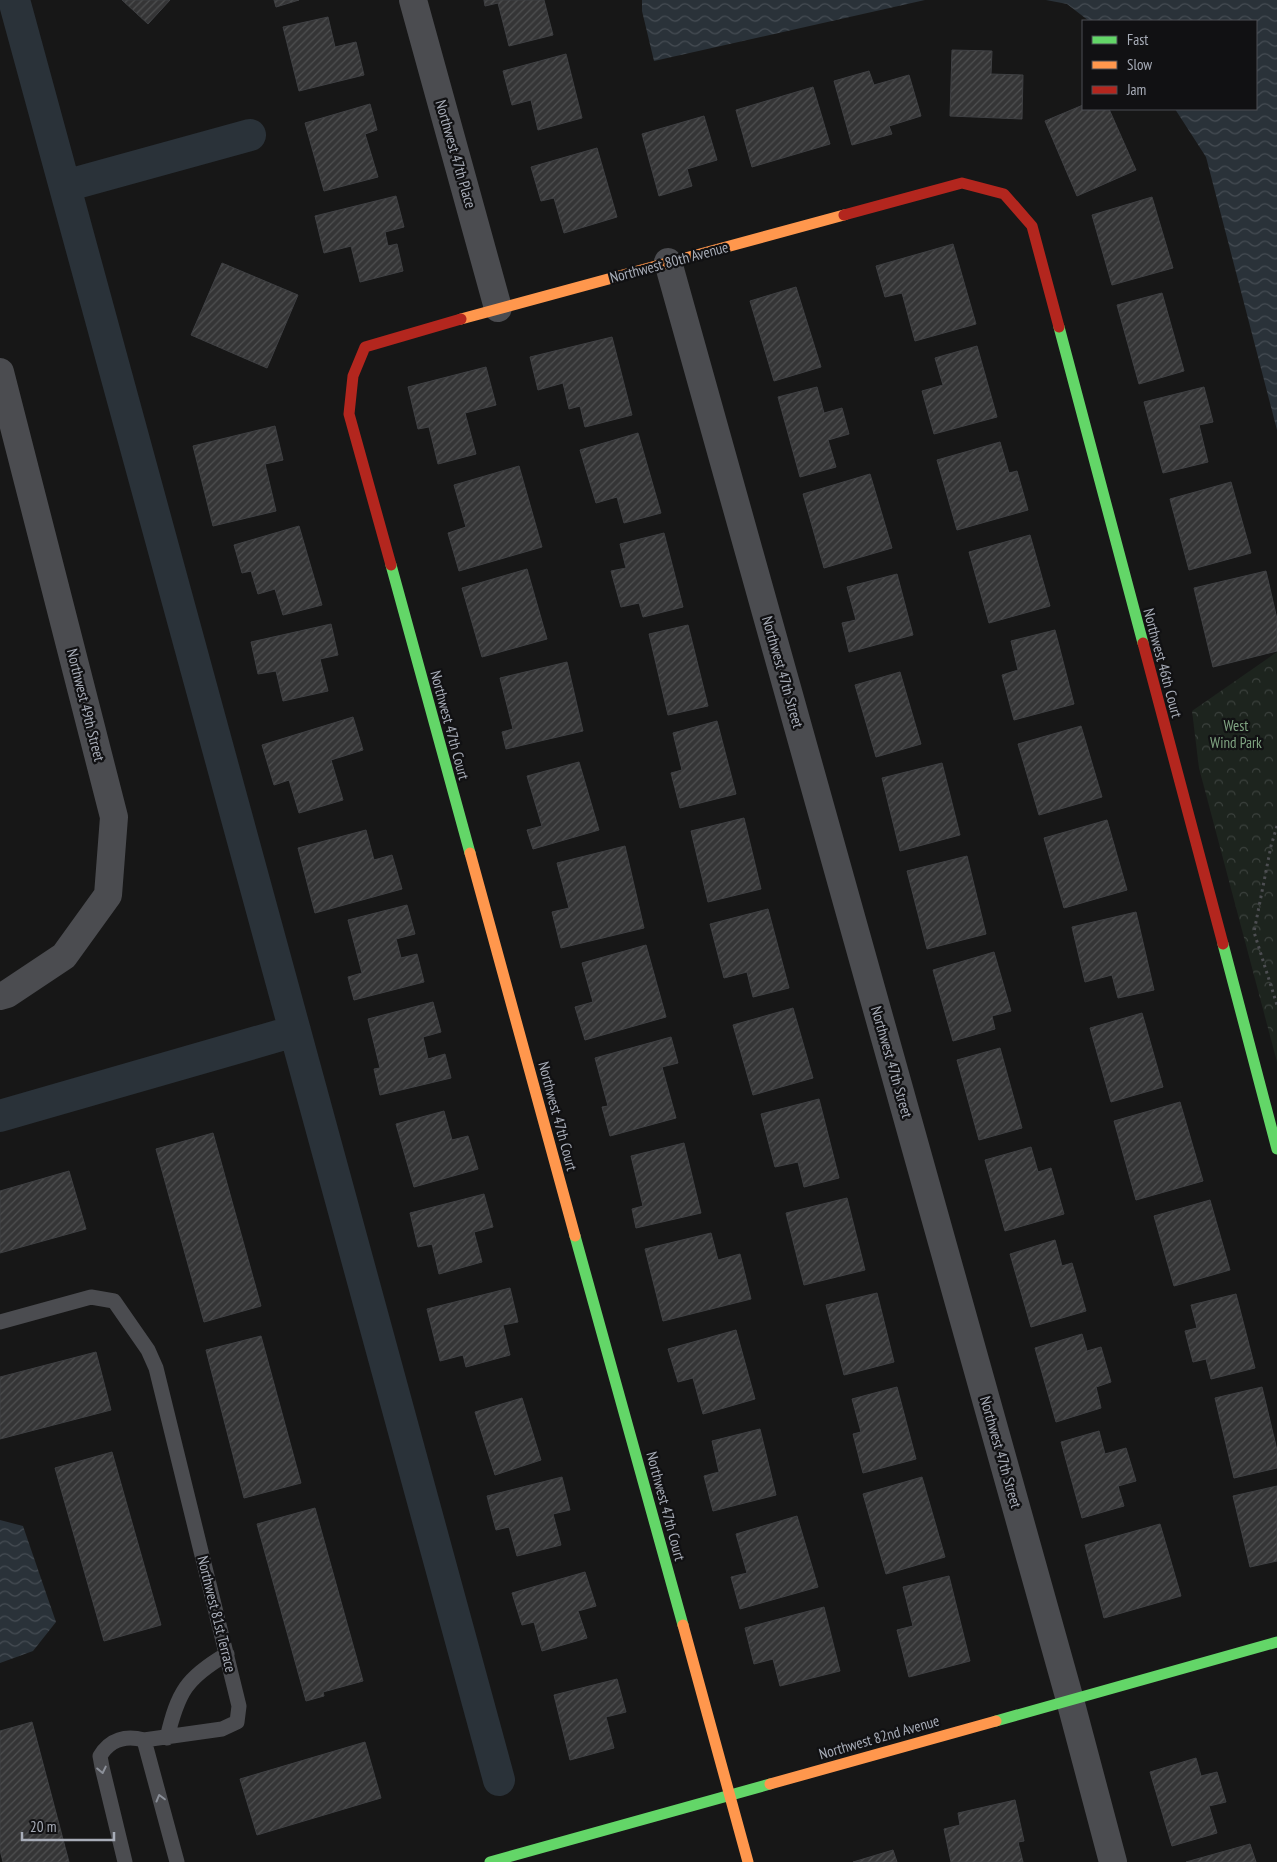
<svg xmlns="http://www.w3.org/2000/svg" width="1277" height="1862" font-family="'PT Sans Narrow',sans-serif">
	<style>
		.park { fill: url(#park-crowns) }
		.water { fill: url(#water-waves) }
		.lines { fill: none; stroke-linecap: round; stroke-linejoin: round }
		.canal { stroke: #2a3239; stroke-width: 32 }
		.building { fill: url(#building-hatch); stroke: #3f4043 }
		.path { stroke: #4d4e52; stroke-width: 3; stroke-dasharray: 2.5 4; stroke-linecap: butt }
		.lane { stroke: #4b4c50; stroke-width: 15 }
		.street { stroke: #4b4c50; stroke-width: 28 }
		.fast { stroke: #63d668; stroke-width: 11 }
		.slow { stroke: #ff974d; stroke-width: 11 }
		.jam { stroke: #b3261e; stroke-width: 11 }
		.oneway { stroke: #8c9099 }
		.labels { text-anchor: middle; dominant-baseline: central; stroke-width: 4.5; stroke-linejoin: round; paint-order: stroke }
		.street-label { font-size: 15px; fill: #a8adb8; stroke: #111113 }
		.park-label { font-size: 15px; fill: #7fa381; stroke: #111113 }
	</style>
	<defs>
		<pattern id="park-crowns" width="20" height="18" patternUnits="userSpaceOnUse" patternTransform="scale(1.25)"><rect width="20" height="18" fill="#1d241e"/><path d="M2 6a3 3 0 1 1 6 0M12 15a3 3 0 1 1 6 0" fill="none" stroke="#3b413d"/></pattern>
		<pattern id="water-waves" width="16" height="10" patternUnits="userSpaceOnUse" patternTransform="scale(1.25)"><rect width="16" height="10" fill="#2a3239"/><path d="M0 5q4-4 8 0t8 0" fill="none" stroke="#464d54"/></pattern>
		<pattern id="building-hatch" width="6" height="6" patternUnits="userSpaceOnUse" patternTransform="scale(1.25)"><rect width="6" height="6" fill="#353536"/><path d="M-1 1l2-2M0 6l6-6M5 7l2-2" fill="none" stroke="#4f5051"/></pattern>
	</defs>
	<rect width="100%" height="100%" fill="#171717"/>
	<!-- park -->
	<path class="park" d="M1277 652V1062L1199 768 1192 711Z"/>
	<!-- water -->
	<path class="water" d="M642 0H925L654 61 642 11Z
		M1046 0H1277V430L1206 157 1175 109H1256V21H1089L1067 4Z
		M0 1520 23 1526 56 1622 33 1651 0 1663Z"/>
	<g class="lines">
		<!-- canal -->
		<path class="canal" d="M14 0 499 1780
			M65 186 250 135
			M0 1116 295 1031"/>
	</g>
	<!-- building -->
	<path class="building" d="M122 0H170L148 24Z
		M274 0H299L276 7Z
		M484 0H544L553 35 509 46 498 3 485 6Z
		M328 17 335 47 356 42 364 75 299 91 283 27Z
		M952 50 992 51 991 74 1023 75 1022 119 950 116Z
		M566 54 582 118 538 130 531 100 512 105 503 71Z
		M869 71 874 85 909 75 921 116 889 126 892 134 852 145 834 81Z
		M813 87 830 144 752 167 736 110Z
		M370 104 377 130 365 134 378 177 324 191 305 123Z
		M1083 105V109H1109L1136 170 1077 196 1045 121Z
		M704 116 717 160 687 169 692 186 659 196 642 134Z
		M597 148 617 217 564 233 554 198 541 201 531 167Z
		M396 196 404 227 385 232 388 246 397 244 403 271 360 282 351 246 324 253 315 216Z
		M1152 197 1173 268 1112 285 1092 215Z
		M953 244 976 324 915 341 902 293 885 297 876 266Z
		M222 263 298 295 267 368 191 335Z
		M796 287 821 367 774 381 750 301Z
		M1162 293 1184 371 1139 384 1117 305Z
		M612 337 632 415 585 427 580 406 569 409 563 383 538 390 530 357Z
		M977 346 997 417 934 434 922 391 943 385 935 358Z
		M486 367 496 405 465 413 476 454 438 464 429 427 418 429 408 387Z
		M817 387 824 413 842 408 849 434 828 440 836 467 800 477 778 397Z
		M1204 387 1213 422 1199 425 1208 462 1163 473 1144 402Z
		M275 426 283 460 265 464 276 511 213 526 193 446Z
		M638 433 661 513 624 523 617 497 596 503 580 450Z
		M1000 442 1009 473 1017 471 1028 510 957 530 937 460Z
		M519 466 542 547 459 571 448 533 466 527 454 485Z
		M870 474 892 548 824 568 803 494Z
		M1231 482 1251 553 1189 570 1170 499Z
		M299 526 322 605 283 615 275 589 258 594 251 571 242 573 234 545Z
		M664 533 683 607 643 617 639 603 621 607 611 571 626 568 620 544Z
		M1030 535 1050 606 989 623 969 552Z
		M527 569 547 639 482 657 462 588Z
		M1266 571 1277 619V651L1213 667 1194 588Z
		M897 574 913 635 849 652 842 623 856 620 847 587Z
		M331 624 338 655 320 659 328 691 283 701 276 671 258 674 251 642Z
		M688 625 708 706 668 715 649 634Z
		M1055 630 1074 704 1014 720 1002 675 1018 670 1011 641Z
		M567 662 583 731 506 749 502 732 513 729 500 678Z
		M900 672 921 744 876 757 855 685Z
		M353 717 363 750 331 760 343 800 299 813 289 780 274 785 262 745Z
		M717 721 736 794 680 808 671 773 682 770 673 733Z
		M1081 726 1102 797 1039 815 1018 744Z
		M579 762 599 830 533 849 527 830 542 826 527 776Z
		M942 763 960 835 900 851 882 778Z
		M744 818 761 889 708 902 691 831Z
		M1107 820 1127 890 1064 908 1044 838Z
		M366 830 374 860 392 855 402 889 315 913 298 848Z
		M625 846 644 928 561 948 552 912 569 908 557 863Z
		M967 856 986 934 927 949 907 871Z
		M407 905 415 934 396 939 401 958 417 954 424 982 354 1000 348 977 362 973 348 920Z
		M768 909 789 988 753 997 747 972 724 978 710 924Z
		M1136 912 1154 990 1118 998 1112 975 1085 982 1072 927Z
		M646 945 666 1017 585 1040 575 1007 593 1002 582 963Z
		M994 952 1011 1011 992 1016 995 1029 953 1041 933 970Z
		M433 1002 441 1032 423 1037 428 1059 445 1054 451 1078 380 1095 374 1069 380 1068 368 1019Z
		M793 1008 813 1078 753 1095 733 1025Z
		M1142 1013 1163 1087 1111 1102 1090 1028Z
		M671 1037 678 1063 662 1067 676 1118 610 1136 602 1107 608 1106 595 1058Z
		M1000 1048 1022 1128 979 1140 957 1060Z
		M819 1099 839 1178 804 1187 798 1162 775 1167 761 1114Z
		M1180 1102 1203 1181 1136 1200 1114 1121Z
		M444 1111 452 1140 468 1136 478 1169 414 1187 396 1124Z
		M213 1133 261 1306 204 1322 156 1149Z
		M684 1143 701 1213 636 1228 632 1209 643 1206 631 1156Z
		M1031 1147 1038 1172 1051 1168 1064 1214 1005 1231 985 1160Z
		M69 1171 86 1229 0 1253V1191Z
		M484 1194 493 1227 474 1232 482 1262 439 1274 432 1244 418 1247 410 1213Z
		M847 1198 865 1270 804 1285 786 1213Z
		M1210 1200 1230 1270 1174 1286 1154 1216Z
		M711 1233 718 1260 740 1254 751 1299 663 1321 645 1249Z
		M1055 1240 1062 1266 1072 1263 1086 1311 1031 1327 1010 1254Z
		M510 1288 518 1322 503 1325 510 1355 466 1367 463 1355 440 1361 427 1309Z
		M877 1293 894 1362 844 1375 826 1305Z
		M1236 1294 1255 1368 1211 1379 1206 1359 1193 1362 1185 1331 1197 1328 1191 1305Z
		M736 1330 755 1399 703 1414 693 1378 678 1382 668 1349Z
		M1082 1334 1087 1351 1101 1347 1111 1382 1096 1387 1101 1408 1056 1422 1035 1348Z
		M261 1336 301 1483 244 1498 206 1350Z
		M96 1352 111 1410 0 1439V1377Z
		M897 1387 916 1459 863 1473 853 1434 861 1432 852 1399Z
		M1262 1387 1277 1450V1468L1234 1478 1215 1398Z
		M522 1398 541 1460 495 1475 475 1412Z
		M760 1429 776 1495 713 1511 704 1476 719 1472 712 1441Z
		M1099 1431 1105 1454 1126 1448 1136 1481 1118 1486 1124 1506 1082 1518 1061 1442Z
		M112 1452 161 1625 104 1641 55 1468Z
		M562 1477 570 1510 553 1514 561 1545 517 1556 509 1527 496 1530 487 1496Z
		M922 1477 945 1557 886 1574 863 1494Z
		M1277 1486V1561L1250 1567 1233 1496Z
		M315 1508 363 1681 323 1692 324 1696 306 1701 257 1524Z
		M797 1516 818 1587 740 1609 731 1577 747 1573 736 1534Z
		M1160 1524 1181 1596 1104 1618 1085 1545Z
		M585 1572 596 1606 578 1611 587 1638 542 1651 534 1622 522 1625 512 1593Z
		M949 1576 970 1661 909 1677 897 1630 913 1626 903 1587Z
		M824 1607 840 1671 780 1686 773 1659 754 1664 745 1628Z
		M617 1679 626 1712 606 1717 614 1748 570 1760 554 1695Z
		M32 1722 69 1862H3L0 1850V1731Z
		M365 1742 381 1798 257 1835 240 1779Z
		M1196 1758 1201 1776 1217 1772 1226 1802 1209 1806 1217 1833 1172 1846 1150 1772Z
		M1015 1800 1024 1841 1018 1842 1023 1862H951L944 1829 960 1825 958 1813Z
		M1250 1844 1256 1862H1186Z
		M893 1850 897 1862H853Z"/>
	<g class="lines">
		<!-- path -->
		<path class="path" d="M1277 826 1271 846 1254 932 1277 1005"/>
		<!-- lane -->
		<path class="lane" d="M0 1322 91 1297 114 1301 148 1350 156 1368 239 1706 237 1722 222 1729 144 1740C126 1735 110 1739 100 1756L102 1767 125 1862
			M167 1738C178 1692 186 1678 227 1654
			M144 1740 177 1862"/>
		<!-- street -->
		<path class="street" d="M413 0 498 308
			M668 262 1070 1700 1113 1862
			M0 372 114 817 108 895 64 956 7 994 0 996"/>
		<!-- fast -->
		<path class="fast" d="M1059 327 1143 643
			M391 565 470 853
			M1223 944 1277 1149
			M575 1236 683 1625
			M996 1721 1277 1642
			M490 1862 770 1784"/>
		<!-- slow -->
		<path class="slow" d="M461 319 844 215
			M470 853 575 1236
			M683 1625 748 1862
			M770 1784 996 1721"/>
		<!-- jam -->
		<path class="jam" d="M844 215 962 183 1004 194 1032 226 1059 327
			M391 565 349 414 353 376 365 347 461 319
			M1143 643 1223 944"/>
	</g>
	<!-- one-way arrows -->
	<defs><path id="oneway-chevron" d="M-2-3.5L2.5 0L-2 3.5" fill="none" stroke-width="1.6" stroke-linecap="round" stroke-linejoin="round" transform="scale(1.25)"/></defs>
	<g class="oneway">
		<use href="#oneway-chevron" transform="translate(102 1770) rotate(78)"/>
		<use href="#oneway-chevron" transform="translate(160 1798) rotate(-105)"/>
	</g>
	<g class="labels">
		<!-- street labels -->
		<g class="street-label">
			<text transform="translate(456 154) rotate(74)">Northwest 47th Place</text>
			<text transform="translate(669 262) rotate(-15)">Northwest 80th Avenue</text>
			<text transform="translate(1163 663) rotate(75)">Northwest 46th Court</text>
			<text transform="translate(783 672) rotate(74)">Northwest 47th Street</text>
			<text transform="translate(86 705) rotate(76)">Northwest 49th Street</text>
			<text transform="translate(450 725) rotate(75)">Northwest 47th Court</text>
			<text transform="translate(892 1062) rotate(74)">Northwest 47th Street</text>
			<text transform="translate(558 1116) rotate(75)">Northwest 47th Court</text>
			<text transform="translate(1001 1452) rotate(74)">Northwest 47th Street</text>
			<text transform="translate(666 1506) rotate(75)">Northwest 47th Court</text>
			<text transform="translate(217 1614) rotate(76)">Northwest 81st Terrace</text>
			<text transform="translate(879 1737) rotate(-16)">Northwest 82nd Avenue</text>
		</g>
		<!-- park labels -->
		<g class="park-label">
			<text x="1236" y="725">West<tspan x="1236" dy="17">Wind Park</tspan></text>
		</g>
	</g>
	<!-- legend -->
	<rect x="1082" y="20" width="175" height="90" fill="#111113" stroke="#4d4f55"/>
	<rect x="1092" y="36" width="25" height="8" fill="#63d668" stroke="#4d4f55"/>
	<text x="1127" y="45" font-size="15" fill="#a8adb8">Fast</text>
	<rect x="1092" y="61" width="25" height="8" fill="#ff974d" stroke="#4d4f55"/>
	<text x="1127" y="70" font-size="15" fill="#a8adb8">Slow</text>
	<rect x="1092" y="86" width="25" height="8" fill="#b3261e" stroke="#4d4f55"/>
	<text x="1127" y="95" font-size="15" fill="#a8adb8">Jam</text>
	<!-- scale -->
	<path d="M22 1832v8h92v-8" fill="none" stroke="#a8adb8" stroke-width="2.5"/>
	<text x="30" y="1832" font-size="15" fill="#a8adb8" stroke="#111113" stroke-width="4" paint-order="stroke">20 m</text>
</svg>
